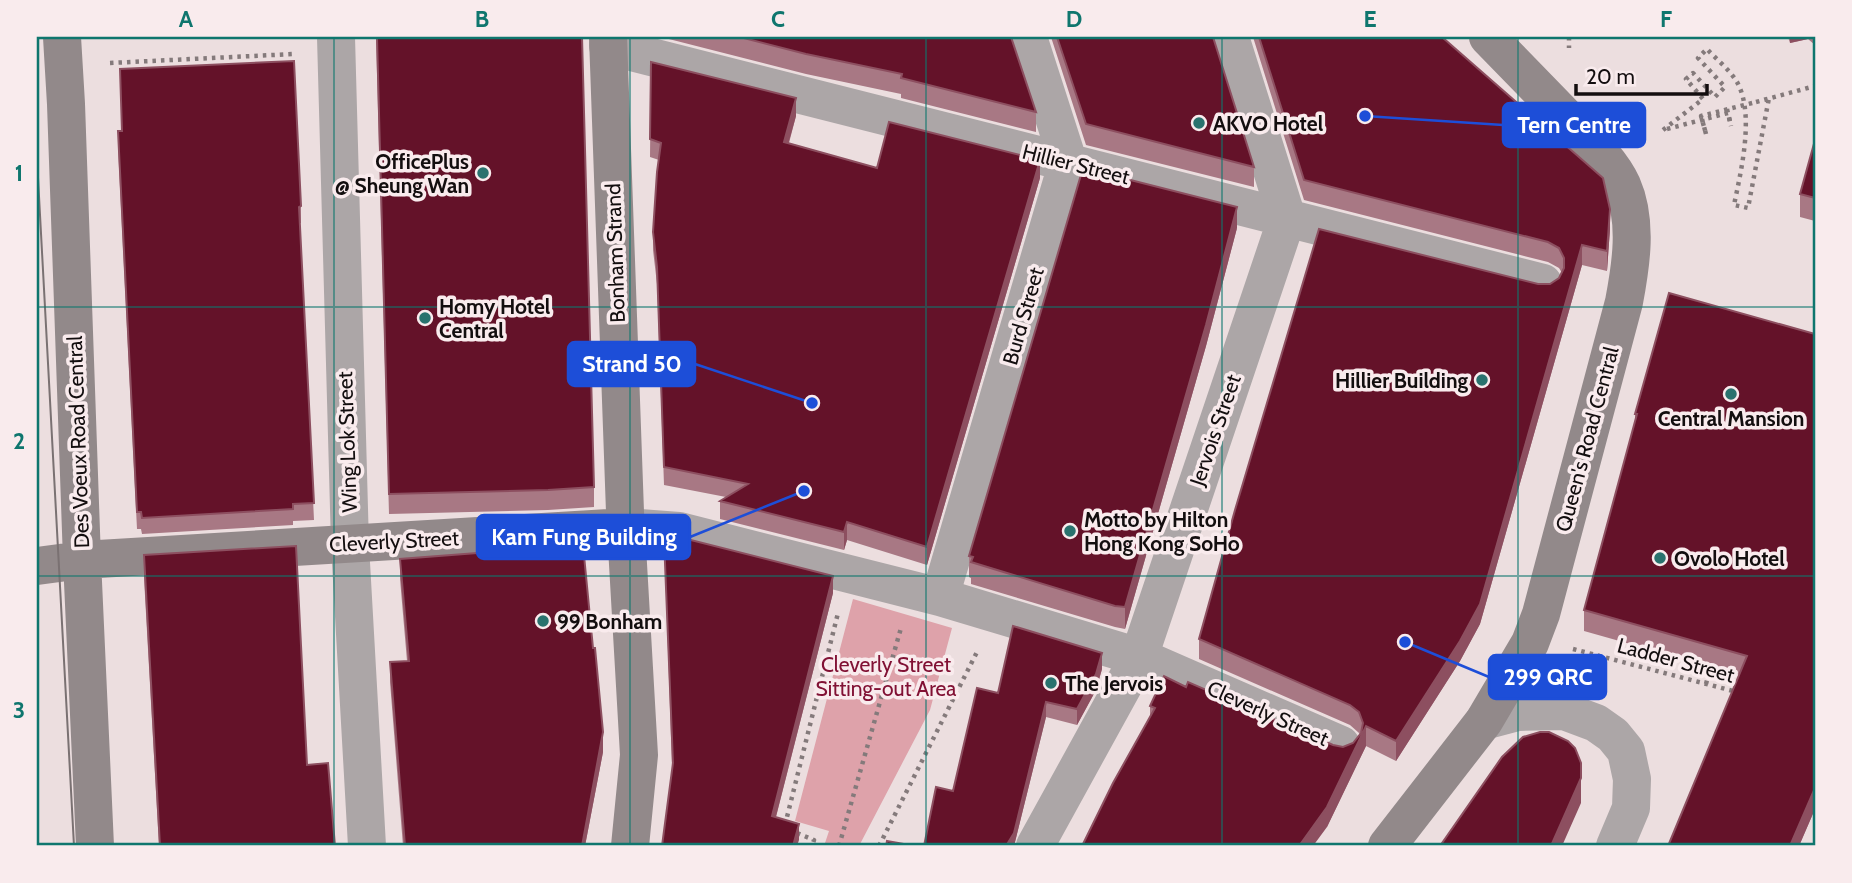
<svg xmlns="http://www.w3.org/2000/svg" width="1852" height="883" font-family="Cabin,sans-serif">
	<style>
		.green { fill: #dea2aa }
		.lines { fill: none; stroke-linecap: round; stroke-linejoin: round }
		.path { stroke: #847a7b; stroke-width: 4.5; stroke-dasharray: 3.5 5; stroke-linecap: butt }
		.street { stroke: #aca6a7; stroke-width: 38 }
		.secondary { stroke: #92898a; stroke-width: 38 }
		.tram { stroke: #7a7172; stroke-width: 2 }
		.path-bridge { stroke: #847a7b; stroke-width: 4.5; stroke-dasharray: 3.5 5; stroke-linecap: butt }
		.wall { fill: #a87884 }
		.shaded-wall { fill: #8d4f60 }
		.building { fill: #641229; stroke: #8d4f60; stroke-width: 2 }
		.grid { fill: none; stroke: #0f766e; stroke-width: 2; stroke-opacity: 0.55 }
		.poi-dot { fill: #29726e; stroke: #f9ebed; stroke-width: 2.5 }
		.labels { text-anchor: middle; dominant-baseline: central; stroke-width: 7; stroke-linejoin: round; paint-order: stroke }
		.poi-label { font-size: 21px; font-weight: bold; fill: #130e0f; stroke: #f9ebed; text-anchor: start }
		.street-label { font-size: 21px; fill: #130e0f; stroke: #f9ebed }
		.park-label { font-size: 21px; fill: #811134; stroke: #f9ebed }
		.leader { fill: none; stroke: #1d4ed8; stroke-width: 2.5 }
		.callout-dot { fill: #1d4ed8; stroke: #f9ebed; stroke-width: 2.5 }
		.callout { fill: #1d4ed8; stroke: #1d4ed8; stroke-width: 2.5 }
		.callout-label { font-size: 23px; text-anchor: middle; font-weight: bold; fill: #fff }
		.neatline { fill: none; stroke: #0f766e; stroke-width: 2.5 }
		.grid-label { font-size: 23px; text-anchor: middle; font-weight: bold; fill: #0f766e }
	</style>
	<rect width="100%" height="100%" fill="#ecdedf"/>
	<!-- green -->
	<path class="green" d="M853 599 952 628 930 710 859 846H824L829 831 795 821Z"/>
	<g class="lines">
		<!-- path -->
		<path class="path" d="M1569 37V48
			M110 63 294 54
			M1756 102 1815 86
			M1702 119 1706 134
			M1667 129 1728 113 1731 126
			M1663 130 1703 99 1686 79 1693 73 1715 97 1725 87 1698 58 1707 49C1716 59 1730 70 1737 82 1755 114 1741 171 1734 205L1748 208 1769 98
			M1573 649 1737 692
			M1706 684 1712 661
			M785 825 838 613
			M797 833 814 840 812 846
			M839 846 901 628
			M879 846 978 650"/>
		<!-- street -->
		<path class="street" d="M336 37 350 545 367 846
			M608 46 1543 283
			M626 527 679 531 940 597 1139 657 1341 745
			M940 597 1068 161 1028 37
			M1484 721 1518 712 1564 711 1596 723 1613 735 1626 751 1632 779 1631 808 1615 846
			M1035 846 1139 657 1287 218 1230 37"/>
		<!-- secondary -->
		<path class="secondary" d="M62 37 66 104 82 560 95 846
			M608 37 625 512 639 755 630 846
			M37 566 82 560 626 527
			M1387 846 1484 721 1530 643 1541 614 1624 302C1631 265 1638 221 1622 185 1611 160 1582 134 1563 114 1538 88 1513 63 1488 37"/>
		<!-- tram -->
		<path class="tram" d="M37 159 74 846"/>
		<!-- path-bridge -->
		<path class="path-bridge" d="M1727 109 1731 126
			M1706 134 1701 116 1756 102"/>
	</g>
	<!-- wall -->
	<path class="wall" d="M376 37 594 487V507L548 510 389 514Z
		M661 37H1011L1036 112V132L901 98V94L806 74Z
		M1051 37H1213L1254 167V187L1086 145Z
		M1253 37H1442L1610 229 1607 271 1582 265 1480 624 1460 661 1396 761 1366 746 1327 827 1150 717V706L1186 687 1333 745 1343 747 1353 743 1360 735 1359 733 1350 725 1199 659V639L1538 284H1550L1559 278 1562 273 1559 268 1548 262 1304 200Z
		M1788 37H1815V45L1808 39 1790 43Z
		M651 62 796 116 789 143 877 168 1040 178 927 565 847 540 844 550 720 519V501L726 497 664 485 657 284 653 250V232L659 160 650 157Z
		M120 69 301 206V223H300L314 520 293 521V525L142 534 141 529H137L118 148V131H122Z
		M1815 140V221L1800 217V194Z
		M1237 228 1206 346 1125 629 1115 627 971 584V578L969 577V556Z
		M1815 334V809L1799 846H1668L1740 675 1584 631V610L1635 423V414Z
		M664 538 833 593 776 817 799 840 672 766Z
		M144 555 307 765 335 846H159L144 578Z
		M400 559 603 752 585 846H403L390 682V662L407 661 400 579Z
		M1102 669 1096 690 1077 725 1046 717 1014 846H924L953 791 998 693Z"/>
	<!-- shaded-wall -->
	<path class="shaded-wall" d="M1790 37H1808V39L1790 43Z
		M796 98V116L784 159V142Z
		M1040 160V178L927 565V547Z
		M1237 207V228L1206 346 1125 629V607Z
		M1610 209V229L1607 271V251Z
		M1582 245V265L1480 624 1460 661 1396 761V741Z
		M847 522V540L844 550V532Z
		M833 576V593L772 832V816Z
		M1102 653V669L1096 690 1077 725V709Z
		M1046 702V717L1014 846H1006Z
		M1366 726V746L1327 827 1313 846H1299Z
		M603 732V752L585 846H582Z
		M1581 778V803L1562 846H1551Z
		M1815 788V809L1799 846H1790Z
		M799 824V840L797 846H793Z"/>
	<!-- building -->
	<path class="building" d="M377 37H582L594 487 548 490 389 494Z
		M740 37H1011L1036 112 901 78 902 74 806 54Z
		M1057 37H1213L1254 167 1086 124Z
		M1259 37H1442L1603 178 1610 209 1607 251 1582 245 1480 604 1460 641 1396 741 1366 726 1327 807 1299 846H1082L1113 783 1155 708 1150 706 1164 676 1186 687 1188 682 1333 745 1343 747 1353 743 1361 733 1363 723 1359 712 1350 705 1199 639 1235 510 1319 229 1538 284H1550L1559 278 1564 268V258L1559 248 1548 242 1304 180Z
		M294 61 301 206 299 207 314 503 293 504V509L142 518 141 512H137L118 131H122L120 69Z
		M651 62 796 98 784 142 877 168 889 122 1040 160 927 547 847 522 844 532 720 501 748 484 664 467 657 267 653 232 657 172 661 143 650 139Z
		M1815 140V198L1800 194Z
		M1083 168 1237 207 1206 325 1125 607 1115 606 971 562 973 557 969 556Z
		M1669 293 1815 334V788L1790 846H1668L1747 656 1584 610 1637 414H1635Z
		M667 536H675L833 576 772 816 799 824 793 846H662L673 763 664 538Z
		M583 545 593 648H595L603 732 582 846H405L390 662 409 661 400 559Z
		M296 546 307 765 328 763 335 846H160L144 555Z
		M1013 626 1102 653 1096 674 1077 709 1046 702 1014 833 1006 846H924L936 787 953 791 977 688 998 693Z
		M1540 732H1549L1568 741 1575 748 1581 763V778L1551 846H1440L1502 757 1523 737Z
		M887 841 915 846H886Z"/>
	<!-- grid -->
	<path class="grid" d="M334 37V846M630 37V846M926 37V846M1222 37V846M1518 37V846M37 307H1815M37 576H1815"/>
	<!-- markers -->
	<g class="poi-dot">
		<circle cx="1199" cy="123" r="7"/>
		<circle cx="483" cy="173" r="7"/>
		<circle cx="425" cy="318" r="7"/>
		<circle cx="1482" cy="380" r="7"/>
		<circle cx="1731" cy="394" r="7"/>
		<circle cx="1070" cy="531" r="7"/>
		<circle cx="1660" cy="558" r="7"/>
		<circle cx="543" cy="621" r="7"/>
		<circle cx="1051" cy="683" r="7"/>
	</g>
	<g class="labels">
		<!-- poi labels -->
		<g class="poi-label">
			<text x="1213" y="123">AKVO Hotel</text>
			<text x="469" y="161" text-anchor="end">OfficePlus<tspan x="469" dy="24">@ Sheung Wan</tspan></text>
			<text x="439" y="306">Homy Hotel<tspan x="439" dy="24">Central</tspan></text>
			<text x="1468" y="380" text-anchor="end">Hillier Building</text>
			<text x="1731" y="418" text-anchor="middle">Central Mansion</text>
			<text x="1084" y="519">Motto by Hilton<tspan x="1084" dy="24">Hong Kong SoHo</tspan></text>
			<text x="1674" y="558">Ovolo Hotel</text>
			<text x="557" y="621">99 Bonham</text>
			<text x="1065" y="683">The Jervois</text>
		</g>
		<!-- street labels -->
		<g class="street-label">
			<text transform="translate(1076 164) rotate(14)">Hillier Street</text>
			<text transform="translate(615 253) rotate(-92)">Bonham Strand</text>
			<text transform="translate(1023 316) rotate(-74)">Burd Street</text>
			<text transform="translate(1215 430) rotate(-71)">Jervois Street</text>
			<text transform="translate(1587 439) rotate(-75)">Queen's Road Central</text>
			<text transform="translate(78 442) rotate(-92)">Des Voeux Road Central</text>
			<text transform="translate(347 442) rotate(-92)">Wing Lok Street</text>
			<text transform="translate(394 541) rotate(-3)">Cleverly Street</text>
			<text transform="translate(1676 660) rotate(15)">Ladder Street</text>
			<text transform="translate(1268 713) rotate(24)">Cleverly Street</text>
		</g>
		<!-- park labels -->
		<g class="park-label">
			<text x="886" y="664">Cleverly Street<tspan x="886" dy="24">Sitting-out Area</tspan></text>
		</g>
	</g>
	<!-- callouts -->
	<path class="leader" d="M1365 116L1503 125M812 403L695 364M804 491L690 537M1405 642L1489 677"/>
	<g class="callout-dot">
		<circle cx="1365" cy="116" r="7"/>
		<circle cx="812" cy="403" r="7"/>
		<circle cx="804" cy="491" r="7"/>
		<circle cx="1405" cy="642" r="7"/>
	</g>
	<g class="callout">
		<rect x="1503" y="103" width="142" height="44" rx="7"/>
		<rect x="568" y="342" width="127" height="44" rx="7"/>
		<rect x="477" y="515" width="213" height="44" rx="7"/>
		<rect x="1489" y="655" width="117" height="44" rx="7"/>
	</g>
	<g class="callout-label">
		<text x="1574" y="133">Tern Centre</text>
		<text x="632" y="372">Strand 50</text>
		<text x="584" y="545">Kam Fung Building</text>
		<text x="1548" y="685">299 QRC</text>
	</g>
	<!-- border -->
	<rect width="1852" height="883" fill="none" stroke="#f9ebed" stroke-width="77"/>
	<!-- scale -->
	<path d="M1576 84v10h131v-10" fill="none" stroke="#130e0f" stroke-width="3.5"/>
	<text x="1586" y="84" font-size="21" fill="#130e0f" stroke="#f9ebed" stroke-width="5" paint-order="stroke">20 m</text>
	<rect x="38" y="38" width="1776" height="806" class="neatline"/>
	<g class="grid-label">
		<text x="186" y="27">A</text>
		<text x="482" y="27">B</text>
		<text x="778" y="27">C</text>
		<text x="1074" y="27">D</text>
		<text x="1370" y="27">E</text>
		<text x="1666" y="27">F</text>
		<text x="19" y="181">1</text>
		<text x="19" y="449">2</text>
		<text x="19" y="718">3</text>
	</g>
</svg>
